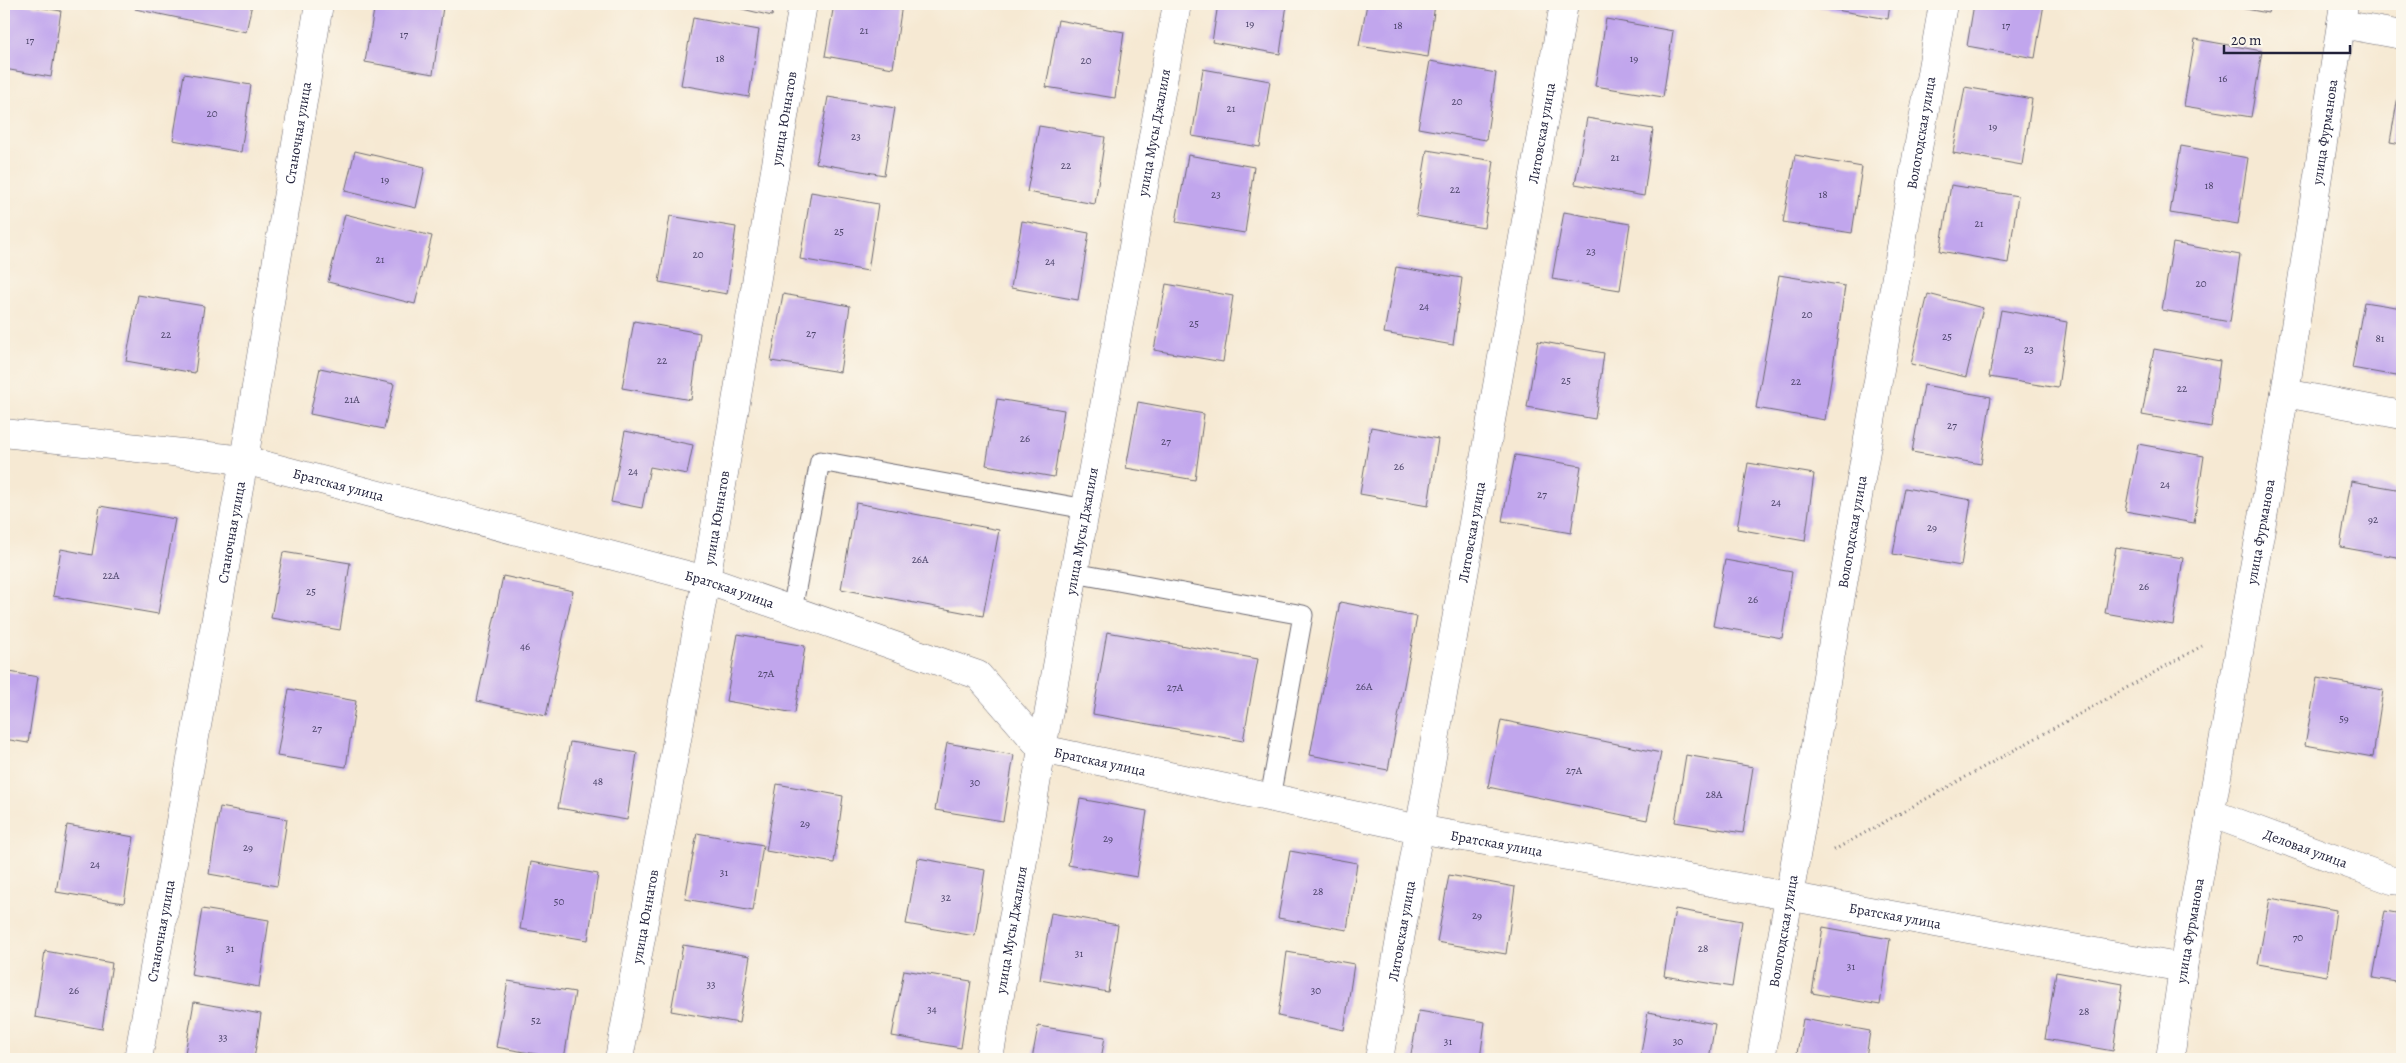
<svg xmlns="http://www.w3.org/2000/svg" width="2406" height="1063" font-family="Alegreya,serif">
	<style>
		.building { fill: #c1a6ed }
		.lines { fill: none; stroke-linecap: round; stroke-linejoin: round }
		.service-casing { stroke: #6c6870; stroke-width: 21 }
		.minor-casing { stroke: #6c6870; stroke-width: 29 }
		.path { stroke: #6c6870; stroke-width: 3; stroke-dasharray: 1 4; stroke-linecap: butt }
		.service { stroke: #fff; stroke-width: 19 }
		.minor { stroke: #fff; stroke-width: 28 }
		.labels { text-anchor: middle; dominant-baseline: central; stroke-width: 4; stroke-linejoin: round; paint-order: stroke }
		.number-label { font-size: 11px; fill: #4a4368 }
		.street-label { font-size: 14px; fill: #22223b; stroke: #fbf7ec }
	</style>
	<rect width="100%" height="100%" fill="#fbf7ec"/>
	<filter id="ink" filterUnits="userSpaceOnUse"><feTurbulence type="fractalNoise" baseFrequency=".02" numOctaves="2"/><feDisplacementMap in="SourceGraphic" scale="10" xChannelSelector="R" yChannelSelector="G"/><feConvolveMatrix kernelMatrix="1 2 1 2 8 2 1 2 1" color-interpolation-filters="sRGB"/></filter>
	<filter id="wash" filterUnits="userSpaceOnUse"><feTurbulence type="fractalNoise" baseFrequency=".0096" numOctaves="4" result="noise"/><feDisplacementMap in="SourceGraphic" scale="20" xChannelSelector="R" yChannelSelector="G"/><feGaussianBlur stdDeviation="1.12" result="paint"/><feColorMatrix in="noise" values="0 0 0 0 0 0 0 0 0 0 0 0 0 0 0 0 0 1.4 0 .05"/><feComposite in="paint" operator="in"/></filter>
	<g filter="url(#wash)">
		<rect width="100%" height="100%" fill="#f6e9d3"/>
		<g id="blocks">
			<!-- building -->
			<path class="building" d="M4 4H22L61 11 51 77 4 69Z
				M136 4H252L246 32 135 9Z
				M375 4H425L443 7 433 74 365 62Z
				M721 4H774L772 16Z
				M834 4H902L893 68 825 56Z
				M1218 4H1287L1280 54 1212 42Z
				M1367 4H1435L1428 57 1359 46Z
				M1820 4H1890L1888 19 1819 7Z
				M1974 4H2044L2035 58 1967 46Z
				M2218 4H2270L2268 13Z
				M693 18 759 30 749 97 681 85Z
				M1606 19 1673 31 1663 97 1595 86Z
				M1058 20 1124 32 1115 98 1046 87Z
				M2195 39 2262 51 2251 117 2184 106Z
				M1430 61 1496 73 1486 140 1418 128Z
				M1203 69 1270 81 1260 147 1192 136Z
				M184 74 251 85 241 152 173 140Z
				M2401 79H2402V144L2390 142Z
				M1965 87 2032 99 2022 165 1953 153Z
				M828 97 895 108 884 175 816 163Z
				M1587 118 1653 129 1644 196 1575 184Z
				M1039 126 1105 137 1095 204 1027 192Z
				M2181 146 2248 158 2238 224 2170 213Z
				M1427 150 1494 161 1484 228 1416 216Z
				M355 151 425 167 416 208 345 191Z
				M1188 155 1254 167 1245 233 1176 222Z
				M1795 155 1862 167 1852 233 1783 222Z
				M1951 185 2018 196 2008 263 1940 251Z
				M811 192 878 204 868 271 800 259Z
				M1564 212 1630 224 1620 290 1552 279Z
				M345 214 432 236 415 304 328 282Z
				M670 216 736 227 727 294 659 282Z
				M1022 221 1089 233 1078 300 1011 288Z
				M2173 243 2240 255 2230 322 2162 310Z
				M1396 267 1462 278 1453 345 1384 333Z
				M1779 275 1845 286 1825 420 1756 408Z
				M1166 284 1233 296 1223 362 1154 350Z
				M783 294 850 306 840 372 771 361Z
				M1928 294 1983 308 1966 377 1911 364Z
				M138 295 204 306 195 373 126 361Z
				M2364 302 2402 308V377L2352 368Z
				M2001 310 2067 322 2058 388 1989 377Z
				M634 321 700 333 691 400 622 388Z
				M1538 341 1604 353 1595 419 1527 407Z
				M2154 349 2220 361 2211 427 2142 415Z
				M320 368 394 384 384 429 310 414Z
				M1924 385 1991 397 1981 464 1912 452Z
				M997 399 1064 410 1054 477 986 465Z
				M1138 402 1204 414 1195 480 1126 468Z
				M1371 427 1438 439 1428 506 1360 494Z
				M625 431 693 445 687 474 650 467 642 508 611 502Z
				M2138 444 2204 456 2194 523 2125 511Z
				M1515 455 1581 466 1571 533 1502 521Z
				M1748 463 1814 474 1805 541 1737 529Z
				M2351 481 2402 490V558L2340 547Z
				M1905 488 1971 500 1961 566 1893 554Z
				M856 503 999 530 983 616 841 589Z
				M100 506 175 519 158 614 53 596 61 549 92 555Z
				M2116 547 2183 558 2173 625 2105 613Z
				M283 552 350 563 340 630 271 618Z
				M1725 560 1792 572 1782 638 1713 626Z
				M503 576 573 591 546 716 477 701Z
				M1340 602 1417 617 1388 770 1310 755Z
				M1107 632 1258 659 1243 741 1093 714Z
				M738 634 805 646 795 713 726 701Z
				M4 671 38 677 28 743 4 739Z
				M2317 678 2383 690 2373 757 2305 745Z
				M289 689 356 701 346 767 277 756Z
				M1501 720 1661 753 1647 820 1488 787Z
				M570 742 637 753 627 820 558 808Z
				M947 743 1014 755 1003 821 935 810Z
				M1686 755 1753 767 1743 833 1675 822Z
				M777 784 843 796 834 863 766 851Z
				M1080 799 1147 811 1137 877 1068 865Z
				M220 807 287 819 277 886 209 874Z
				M67 825 134 837 124 903 56 892Z
				M697 833 763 845 753 911 685 899Z
				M1290 851 1357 863 1347 930 1278 918Z
				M918 858 985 870 975 936 906 924Z
				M531 862 598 874 588 940 520 929Z
				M1449 875 1515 887 1506 954 1437 942Z
				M2270 898 2336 910 2327 976 2258 964Z
				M202 909 269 920 259 987 191 975Z
				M1675 909 1742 921 1732 987 1664 976Z
				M2385 911 2402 914V983L2373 978Z
				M1051 913 1118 925 1108 992 1040 980Z
				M1823 927 1890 939 1880 1005 1812 993Z
				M683 945 750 956 739 1023 671 1011Z
				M45 951 112 963 102 1029 35 1017Z
				M1287 952 1354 964 1344 1030 1278 1016Z
				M904 970 971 981 961 1048 892 1036Z
				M2056 972 2123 984 2113 1051 2045 1039Z
				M508 981 575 992 564 1059 496 1047Z
				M194 1002 261 1014 254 1059H184Z
				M1419 1011 1485 1022 1480 1059H1410Z
				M1648 1012 1715 1024 1709 1059H1640Z
				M1803 1019 1870 1031 1866 1059H1796Z
				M1038 1026 1105 1037 1101 1059H1032Z"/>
		</g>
	</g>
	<g filter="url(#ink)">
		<use href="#blocks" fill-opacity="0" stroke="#6c6870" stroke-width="1"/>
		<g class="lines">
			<!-- service casing -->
			<g class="service-casing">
				<path id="service" d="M1074 573 1303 615 1270 798
					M792 610 820 461 1086 509"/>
			</g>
			<!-- minor casing -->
			<g class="minor-casing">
				<g id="minor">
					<path d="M2341 24 2402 35"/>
					<path d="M2285 393 2402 415"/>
					<path id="s1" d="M4 433 244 460 706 580 978 675 1042 749 1419 829 2183 968"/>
					<path id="s2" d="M2210 813 2392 880 2402 881"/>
					<path id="s3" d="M138 1059 244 460 319 4"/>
					<path id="s4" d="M619 1059 706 580 803 4"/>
					<path id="s5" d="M989 1059 1042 749 1177 4"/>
					<path id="s6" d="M1379 1059 1564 4"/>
					<path id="s7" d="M1761 1059 1943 4"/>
					<path id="s8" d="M2170 1059 2183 968 2285 393 2344 4"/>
				</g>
			</g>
			<!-- path -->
			<path class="path" d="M1834 850 2202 646"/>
			<!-- service -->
			<use href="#service" class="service"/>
			<!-- minor -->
			<use href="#minor" class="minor"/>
		</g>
	</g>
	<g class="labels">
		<!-- number labels -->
		<g class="number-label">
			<text x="1250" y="23">19</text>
			<text x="1398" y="25">18</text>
			<text x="2006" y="25">17</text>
			<text x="864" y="30">21</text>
			<text x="404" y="34">17</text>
			<text x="30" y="40">17</text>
			<text x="720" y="58">18</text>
			<text x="1634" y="58">19</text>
			<text x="1086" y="60">20</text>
			<text x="2223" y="78">16</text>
			<text x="1457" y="101">20</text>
			<text x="1231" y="108">21</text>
			<text x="212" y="113">20</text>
			<text x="1993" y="126">19</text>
			<text x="856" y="136">23</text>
			<text x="1615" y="157">21</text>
			<text x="1066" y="165">22</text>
			<text x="385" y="179">19</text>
			<text x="2209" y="185">18</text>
			<text x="1455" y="189">22</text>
			<text x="1216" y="194">23</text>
			<text x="1823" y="194">18</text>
			<text x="1979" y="223">21</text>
			<text x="839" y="231">25</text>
			<text x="1591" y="251">23</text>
			<text x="698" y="254">20</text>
			<text x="380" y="259">21</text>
			<text x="1050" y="261">24</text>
			<text x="2201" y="283">20</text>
			<text x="1424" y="306">24</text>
			<text x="1807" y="314">20</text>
			<text x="1194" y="323">25</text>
			<text x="811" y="333">27</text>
			<text x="166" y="334">22</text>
			<text x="1947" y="336">25</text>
			<text x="2380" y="338">81</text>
			<text x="2029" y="349">23</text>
			<text x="662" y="360">22</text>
			<text x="1566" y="380">25</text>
			<text x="1796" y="381">22</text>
			<text x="2182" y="388">22</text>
			<text x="352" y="399">21А</text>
			<text x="1952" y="425">27</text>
			<text x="1025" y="438">26</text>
			<text x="1166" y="441">27</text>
			<text x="1399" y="466">26</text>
			<text x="633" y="471">24</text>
			<text x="2165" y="484">24</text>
			<text x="1542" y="494">27</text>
			<text x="1776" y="502">24</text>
			<text x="2373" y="519">92</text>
			<text x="1932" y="527">29</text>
			<text x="920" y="559">26А</text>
			<text x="111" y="575">22А</text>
			<text x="2144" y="586">26</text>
			<text x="311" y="591">25</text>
			<text x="1753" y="599">26</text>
			<text x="525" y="646">46</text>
			<text x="766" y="673">27А</text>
			<text x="1364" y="686">26А</text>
			<text x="1175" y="687">27А</text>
			<text x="2344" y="718">59</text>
			<text x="317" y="728">27</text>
			<text x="1574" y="770">27А</text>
			<text x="598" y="781">48</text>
			<text x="975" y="782">30</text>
			<text x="1714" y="794">28А</text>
			<text x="805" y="823">29</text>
			<text x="1108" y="838">29</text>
			<text x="248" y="847">29</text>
			<text x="95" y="864">24</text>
			<text x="724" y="872">31</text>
			<text x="1318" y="891">28</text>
			<text x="946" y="897">32</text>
			<text x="559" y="901">50</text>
			<text x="1477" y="915">29</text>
			<text x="2298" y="937">70</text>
			<text x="230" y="948">31</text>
			<text x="1703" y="948">28</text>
			<text x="1079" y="953">31</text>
			<text x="1851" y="966">31</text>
			<text x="711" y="984">33</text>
			<text x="74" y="990">26</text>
			<text x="1316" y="990">30</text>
			<text x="932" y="1009">34</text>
			<text x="2084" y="1011">28</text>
			<text x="536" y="1020">52</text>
			<text x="223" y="1037">33</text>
			<text x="1448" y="1041">31</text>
			<text x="1678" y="1041">30</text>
		</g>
		<!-- street labels -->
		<g class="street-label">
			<text stroke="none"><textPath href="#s4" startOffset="955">улица Юннатов</textPath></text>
			<text stroke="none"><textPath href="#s3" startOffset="940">Станочная улица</textPath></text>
			<text stroke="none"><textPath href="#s7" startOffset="940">Вологодская улица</textPath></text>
			<text stroke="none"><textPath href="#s8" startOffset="940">улица Фурманова</textPath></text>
			<text stroke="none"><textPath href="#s5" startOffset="941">улица Мусы Джалиля</textPath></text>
			<text stroke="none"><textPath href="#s6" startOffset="940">Литовская улица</textPath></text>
			<text stroke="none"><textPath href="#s1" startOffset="339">Братская улица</textPath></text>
			<text stroke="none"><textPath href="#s4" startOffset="550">улица Юннатов</textPath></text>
			<text stroke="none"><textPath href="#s5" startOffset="536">улица Мусы Джалиля</textPath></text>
			<text stroke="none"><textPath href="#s6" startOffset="535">Литовская улица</textPath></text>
			<text stroke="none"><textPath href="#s3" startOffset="535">Станочная улица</textPath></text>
			<text stroke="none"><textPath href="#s7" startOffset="535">Вологодская улица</textPath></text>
			<text stroke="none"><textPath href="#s8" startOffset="535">улица Фурманова</textPath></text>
			<text stroke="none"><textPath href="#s1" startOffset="744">Братская улица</textPath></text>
			<text stroke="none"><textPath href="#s1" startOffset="1164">Братская улица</textPath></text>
			<text stroke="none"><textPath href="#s1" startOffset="1569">Братская улица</textPath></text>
			<text stroke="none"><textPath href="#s2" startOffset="102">Деловая улица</textPath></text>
			<text stroke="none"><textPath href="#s1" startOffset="1974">Братская улица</textPath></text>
			<text stroke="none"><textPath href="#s4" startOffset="145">улица Юннатов</textPath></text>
			<text stroke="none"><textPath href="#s5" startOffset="131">улица Мусы Джалиля</textPath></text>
			<text stroke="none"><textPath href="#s6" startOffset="130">Литовская улица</textPath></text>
			<text stroke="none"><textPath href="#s3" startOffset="130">Станочная улица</textPath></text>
			<text stroke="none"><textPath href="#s7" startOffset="130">Вологодская улица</textPath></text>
			<text stroke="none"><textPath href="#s8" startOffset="130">улица Фурманова</textPath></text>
		</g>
	</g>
	<!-- margin -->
	<rect width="2406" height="1063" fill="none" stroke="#fbf7ec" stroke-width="20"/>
	<!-- scale -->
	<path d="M2224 45v8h126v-8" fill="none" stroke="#22223b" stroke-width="2.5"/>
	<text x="2231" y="45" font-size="15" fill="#22223b" stroke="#fbf7ec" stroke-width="4" paint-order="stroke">20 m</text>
</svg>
